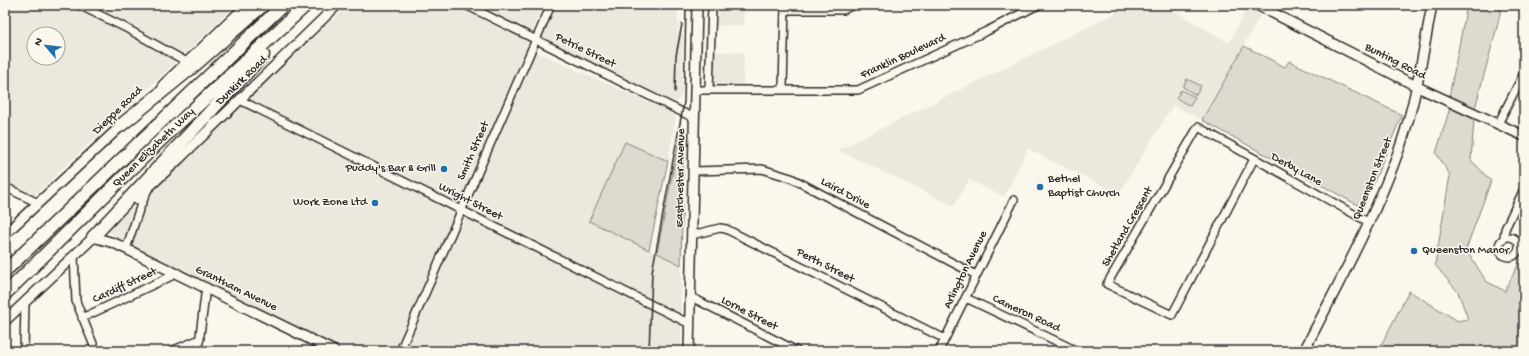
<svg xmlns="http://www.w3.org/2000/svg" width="1529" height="356" font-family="'Gochi Hand',sans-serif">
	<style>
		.built { fill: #ebe8de; fill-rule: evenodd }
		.green { fill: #dddad0; stroke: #84827e }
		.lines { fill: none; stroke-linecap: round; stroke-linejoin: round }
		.street-casing { stroke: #2b2b2b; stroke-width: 10 }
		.secondary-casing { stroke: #2b2b2b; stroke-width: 12 }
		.highway-casing { stroke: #2b2b2b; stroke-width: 15 }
		.street { stroke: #fbf7ec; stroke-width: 7 }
		.secondary { stroke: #fbf7ec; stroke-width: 9 }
		.highway { stroke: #fbf7ec; stroke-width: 12 }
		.rail { stroke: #2b2b2b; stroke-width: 1.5 }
		.poi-dot { fill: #1f6fb2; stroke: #fbf7ec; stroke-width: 1.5 }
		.labels { text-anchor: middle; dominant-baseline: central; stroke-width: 3; stroke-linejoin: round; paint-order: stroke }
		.street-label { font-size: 12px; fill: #2b2b2b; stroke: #fbf7ec }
		.poi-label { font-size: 12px; fill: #2b2b2b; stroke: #fbf7ec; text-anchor: end }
	</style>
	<rect width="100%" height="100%" fill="#fbf7ec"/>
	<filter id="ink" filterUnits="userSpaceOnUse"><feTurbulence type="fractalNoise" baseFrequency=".025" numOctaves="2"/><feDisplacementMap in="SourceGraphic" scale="8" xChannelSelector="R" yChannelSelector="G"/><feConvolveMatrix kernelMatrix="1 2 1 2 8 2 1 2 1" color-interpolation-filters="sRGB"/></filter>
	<g filter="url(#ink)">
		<!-- built -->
		<path class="built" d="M5 5H236L33 197 5 183ZM34 34H58V58H34Z
			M348 5H544L526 47 676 115 668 161 625 142 590 221 681 265V351H347L117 238 108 231Z
			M555 5H678V32L683 34 682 95 676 103 541 38Z
			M713 5H744V25L713 26Z
			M1132 5H1164L1229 43 1248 6 1261 14 1202 120 1173 105 1119 194 1028 149 1004 197 969 180 954 206 838 150Z
			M711 52H744L743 88 710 87Z"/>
		<!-- green -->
		<path class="green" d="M1467 5H1502L1497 27 1475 108 1449 97Z
			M1244 46 1285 67 1289 61 1402 115 1363 208 1202 120Z
			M1187 79 1201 86 1196 95 1183 87Z
			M1181 90 1195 97 1190 106 1176 98Z
			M1450 108 1474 119 1471 160 1491 181 1466 249 1486 281 1505 291 1524 252V351H1378L1409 291 1458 321 1468 319 1458 292 1435 265 1450 175 1436 153Z
			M680 135H684L681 265 657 253Z
			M625 142 668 161 649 250 589 221Z"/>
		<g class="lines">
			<!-- street casing -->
			<g class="street-casing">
				<path id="street" d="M79 5 124 27 187 62
					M466 5 694 118
					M785 10H843L853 5
					M709 89 712 5
					M783 89 785 5
					M695 90H858L987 31 1038 5
					M240 100 690 324
					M1498 124 1524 73
					M1254 159 1172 315 1107 284 1198 127 1370 223
					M694 171 762 169 791 178 976 275
					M5 187 38 203
					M692 235 720 228 726 229 945 339
					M1499 247a10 10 0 1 1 20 0a10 10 0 1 1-20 0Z
					M1504 238 1505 229 1524 189
					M126 249 139 210 148 189
					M74 256 76 301 96 351
					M691 297 797 351
					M966 298 1077 351
					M82 318 178 273
					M24 351 25 302
					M171 351 200 339
					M198 351 206 287
					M400 351 551 5
					M939 351 1014 200"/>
			</g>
			<!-- secondary casing -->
			<g class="secondary-casing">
				<path id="secondary" d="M1257 5 1424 90 1524 136
					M163 85 247 5
					M136 199 180 158 337 5
					M5 234 124 123
					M93 237 114 243 334 351
					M5 321 97 234
					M689 351 697 5
					M1304 351C1338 284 1375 218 1400 147 1416 101 1423 53 1432 5"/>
			</g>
			<!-- highway casing -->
			<g class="highway-casing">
				<path id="highway" d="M120 126 195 65 263 5
					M93 237 263 55
					M5 271 283 5
					M5 294 168 133 306 5"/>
			</g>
			<!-- street -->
			<use href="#street" class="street"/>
			<!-- secondary -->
			<use href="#secondary" class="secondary"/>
			<!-- highway -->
			<use href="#highway" class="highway"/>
			<!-- rail -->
			<path class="rail" d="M675 92 676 56 682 24
				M649 351 652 272 684 102 686 5"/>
		</g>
	</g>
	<!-- markers -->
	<g class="poi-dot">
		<circle cx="444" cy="169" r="4"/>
		<circle cx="1040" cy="187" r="4"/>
		<circle cx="375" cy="203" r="4"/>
		<circle cx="1414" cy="251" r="4"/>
	</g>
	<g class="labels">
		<!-- street labels -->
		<g class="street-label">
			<text transform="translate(585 51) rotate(26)">Petrie Street</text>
			<text transform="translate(903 57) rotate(-25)">Franklin Boulevard</text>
			<text transform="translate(1395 62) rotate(27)">Bunting Road</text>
			<text transform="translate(242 81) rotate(-44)">Dunkirk Road</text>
			<text transform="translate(118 111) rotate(-44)">Dieppe Road</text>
			<text transform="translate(154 148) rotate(-44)">Queen Elizabeth Way</text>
			<text transform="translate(474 151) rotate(-66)">Smith Street</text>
			<text transform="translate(1296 170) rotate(29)">Derby Lane</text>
			<text transform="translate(681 178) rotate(-89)">Eastchester Avenue</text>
			<text transform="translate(1373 179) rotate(-68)">Queenston Street</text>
			<text transform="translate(845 194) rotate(28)">Laird Drive</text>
			<text transform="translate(470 202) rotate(27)">Wright Street</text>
			<text transform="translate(1128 227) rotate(-60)">Shetland Crescent</text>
			<text transform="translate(825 266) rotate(27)">Perth Street</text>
			<text transform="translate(966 270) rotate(-64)">Arlington Avenue</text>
			<text transform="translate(125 286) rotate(-25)">Cardiff Street</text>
			<text transform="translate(236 289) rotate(26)">Grantham Avenue</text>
			<text transform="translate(749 314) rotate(27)">Lorne Street</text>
			<text transform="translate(1026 314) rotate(25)">Cameron Road</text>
		</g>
		<!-- poi labels -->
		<g class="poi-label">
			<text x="436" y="169">Puddy's Bar &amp; Grill</text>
			<text x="1048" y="180" text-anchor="start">Bethel<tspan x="1048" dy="14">Baptist Church</tspan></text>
			<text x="367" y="203">Work Zone Ltd</text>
			<text x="1422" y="251" text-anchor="start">Queenston Manor</text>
		</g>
	</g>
	<!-- margin -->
	<rect width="1529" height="356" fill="none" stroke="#fbf7ec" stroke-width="20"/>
	<rect x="10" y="10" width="1509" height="336" fill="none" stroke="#2b2b2b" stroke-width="1.5" filter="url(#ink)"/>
	<!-- north arrow -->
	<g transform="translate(46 46) rotate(298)"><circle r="19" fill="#fbf7ec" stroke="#a8a59f"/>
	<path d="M0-3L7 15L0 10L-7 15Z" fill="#1f6fb2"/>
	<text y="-6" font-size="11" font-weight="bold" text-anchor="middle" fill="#2b2b2b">N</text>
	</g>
</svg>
